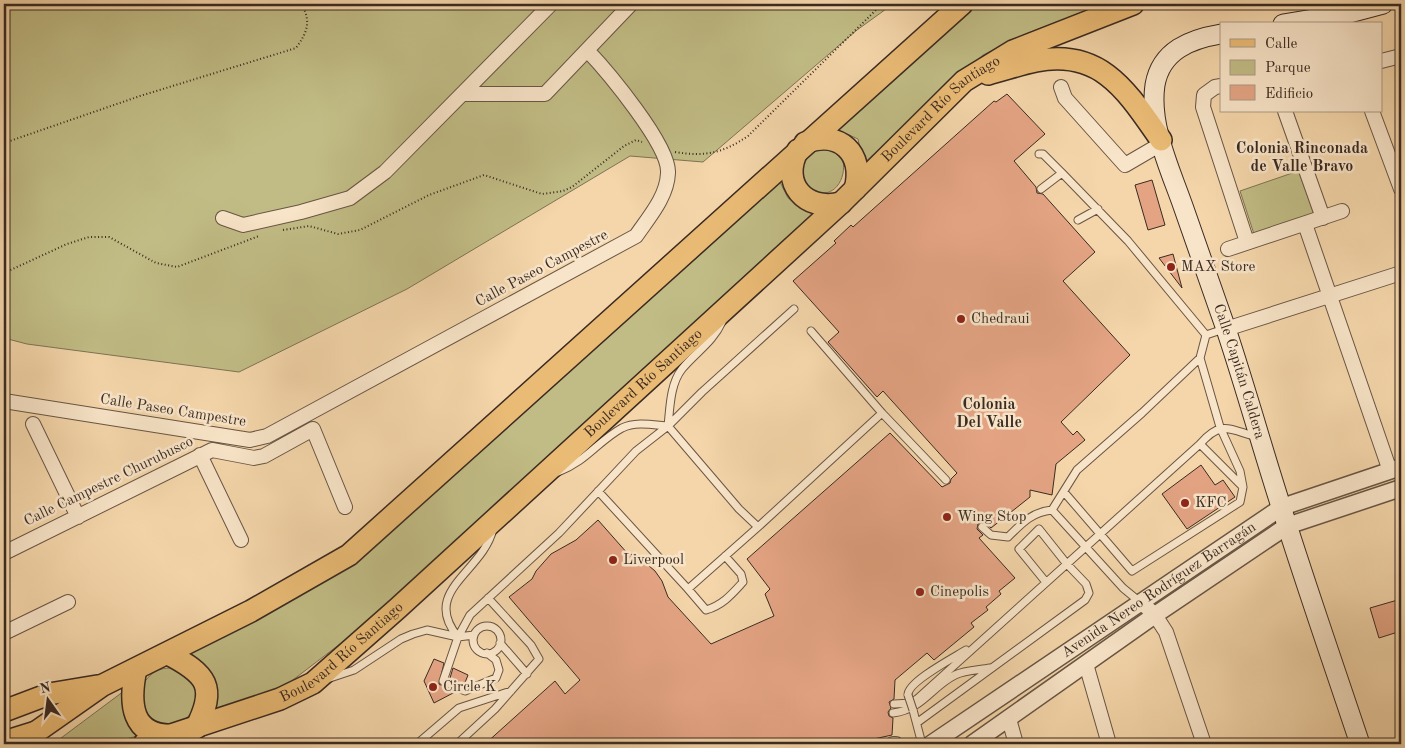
<svg xmlns="http://www.w3.org/2000/svg" width="1405" height="748" font-family="'Old Standard TT',serif">
	<style>
		.green { fill: #c1bc85; stroke: #7e7354 }
		.building { fill: #e4a484; stroke: #3a2a22 }
		.lines { fill: none; stroke-linecap: round; stroke-linejoin: round }
		.service-casing { stroke: #685544; stroke-width: 9 }
		.minor-casing { stroke: #685544; stroke-width: 16 }
		.tertiary-casing { stroke: #685544; stroke-width: 19 }
		.secondary-casing { stroke: #3a2a22; stroke-width: 21 }
		.primary-casing { stroke: #3a2a22; stroke-width: 24 }
		.path { stroke: #3a2a22; stroke-width: 2; stroke-dasharray: 1 2.5; stroke-linecap: butt }
		.service { stroke: #f8e4c8; stroke-width: 7 }
		.minor { stroke: #f8e4c8; stroke-width: 14 }
		.tertiary { stroke: #f8e4c8; stroke-width: 16 }
		.secondary { stroke: #f8e4c8; stroke-width: 19 }
		.primary { stroke: #eabb75; stroke-width: 21 }
		.service-bridge-casing { stroke: #685544; stroke-width: 9; stroke-linecap: butt }
		.service-bridge { stroke: #f8e4c8; stroke-width: 7 }
		.poi-dot { fill: #8f2418; stroke: #f8e4c8; stroke-width: 2 }
		.labels { text-anchor: middle; dominant-baseline: central; stroke-width: 5; stroke-linejoin: round; paint-order: stroke }
		.street-label { font-size: 15px; fill: #3a2a22; stroke: #f8e4c8 }
		.poi-label { font-size: 15px; fill: #3a2a22; stroke: #f8e4c8; text-anchor: start }
		.neighbourhood-label { font-size: 16px; font-weight: bold; fill: #3a2a22; stroke: #f8e4c8 }
	</style>
	<rect width="100%" height="100%" fill="#f4d6aa"/>
	<filter id="stains"><feTurbulence type="fractalNoise" baseFrequency=".004" numOctaves="4"/><feColorMatrix values="0 0 0 0 .2 0 0 0 0 .09 0 0 0 0 .02 0 0 0 .5 -.17"/></filter>
	<radialGradient id="worn" r=".72"><stop offset=".6" stop-color="#630" stop-opacity="0"/><stop offset="1" stop-color="#630" stop-opacity=".3"/></radialGradient>
	<!-- green -->
	<path class="green" d="M4 4H893L857 30 703 162 630 156 407 289 239 372 27 344 4 338Z
		M973 4H1103L1028 33 983 55 863 164 858 139 834 128Z
		M824 144 842 157C848 174 837 199 815 192 811 190 806 186 802 183L799 159Z
		M1304 169 1319 212 1254 234 1240 191Z
		M779 180 788 198 813 213 370 621 285 686 212 712 185 653 350 563Z
		M141 696a28 28 0 1 1 56 0a28 28 0 1 1-56 0Z
		M124 691C124 713 125 720 141 735L108 744H53Z"/>
	<!-- building -->
	<path class="building" d="M1007 94 1045 134 1014 161 1036 187 1037 193 1043 194 1095 252 1063 281 1130 355 1061 422 1073 435 1077 431 1085 440 1056 464 1052 495 1030 490V497L991 528 984 522 978 524 977 529 983 535 979 538 1015 578 999 591 1001 594 986 607 988 610 971 623 974 627 934 660 927 653 895 680 894 699 889 702 891 708 888 712 889 716 893 718 892 735 851 744H485L555 681 565 694 580 680 509 597 532 579 536 571 551 554 576 540 598 520 628 554 636 555 655 571 662 581 668 597 711 644 774 616 765 594 770 589 747 559 890 433 942 487 950 483 951 479 957 473 883 391 877 397 828 342 839 332 793 281 836 243 834 241 851 225 853 227 994 101 996 102Z
		M1152 180 1165 225 1148 230 1135 185Z
		M1173 254 1182 288 1159 258Z
		M1201 465 1215 485 1223 480 1235 497 1187 529 1162 494Z
		M1401 599V631L1379 638 1370 608Z
		M434 659 444 663 439 684 455 692 434 703 424 681Z
		M453 668 468 675 464 685 450 678Z"/>
	<g class="lines">
		<!-- service casing -->
		<g class="service-casing">
			<path id="service" d="M1039 154H1043L1062 173
				M1041 189 1062 173 1128 241 1206 335
				M1078 220 1098 209
				M1206 335 1224 329
				M1200 358 1220 427 1240 471 1243 487
				M882 413 946 480
				M668 426 739 509 758 527 882 413 811 331
				M558 472C587 461 598 441 622 428 636 421 654 425 668 426 670 408 670 384 682 369 695 353 713 342 722 322
				M598 491 688 589 758 527
				M1064 492 1132 571 1240 502 1243 487 1200 444
				M1052 510 1077 470 1142 413 1200 358 1206 335
				M1052 510 1123 588 1140 602
				M982 527 991 535 1008 537C1022 523 1032 512 1052 510
				M688 589 706 610C723 605 732 594 743 582L741 574 725 556
				M473 640a14 14 0 1 1 28 0a14 14 0 1 1-28 0Z
				M458 637C420 591 483 572 493 529
				M500 643 527 674
				M487 653 496 660 499 670 496 678 465 691 443 681 458 637 470 615 559 533 636 451 668 426 702 392 794 309
				M330 678 354 670 401 639 413 634 427 630 458 637 474 635
				M908 695C907 682 955 657 966 650
				M894 704 911 703 917 699 1200 444C1222 419 1229 430 1258 437
				M913 710 922 744
				M893 713C923 709 931 687 955 675 965 670 979 670 990 668
				M918 722 1085 600 1089 593 1086 584 1066 563 1039 529 1019 549 1045 581
				M417 744 459 708 511 691
				M457 744 495 709 539 659 531 645 488 598"/>
		</g>
		<!-- minor casing -->
		<g class="minor-casing">
			<path id="minor" d="M1381 61 1401 56
				M1221 86 1215 87 1204 95 1203 107 1247 242
				M1061 87 1065 98 1125 165 1161 144
				M463 94H545L631 4
				M1285 111 1323 218
				M1372 111 1401 189
				M223 218 243 225 301 212 350 198 385 172 551 4
				M1305 224 1390 471
				M1228 249 1342 211
				M1226 329 1401 273
				M4 401 250 440 267 436 636 236C649 217 667 197 668 173 670 146 607 71 587 50
				M33 424 78 517
				M200 455 241 540
				M4 553 212 450 254 458 264 456 313 429 345 507
				M1142 603 1155 615 1166 632 1204 744
				M4 633 68 602
				M1086 664 1109 744
				M1009 719 1016 744
				M893 744H896"/>
		</g>
		<!-- tertiary casing -->
		<g class="tertiary-casing">
			<g id="tertiary">
				<path id="s1" d="M931 744 1282 507 1401 467"/>
				<path d="M972 744 1155 615 1287 526 1401 488"/>
			</g>
		</g>
		<!-- secondary casing -->
		<g class="secondary-casing">
			<g id="secondary">
				<path d="M1283 24 1349 13 1383 4"/>
				<path id="s2" d="M1221 34C1191 39 1161 50 1155 85 1149 125 1170 169 1183 206 1197 247 1212 288 1226 329 1248 395 1266 462 1288 528 1311 600 1336 672 1360 744"/>
			</g>
		</g>
		<!-- primary casing -->
		<g class="primary-casing">
			<g id="primary">
				<path d="M988 74C1004 70 1020 64 1036 61 1102 48 1128 93 1161 140"/>
				<path d="M805 143C839 129 865 154 855 189"/>
				<path d="M798 150C780 183 805 212 841 203"/>
				<path d="M168 654C207 674 217 687 196 728"/>
				<path d="M136 669C129 702 130 738 175 735"/>
				<path d="M4 711 49 694 97 686"/>
				<path d="M4 742 36 732"/>
				<path d="M24 744 36 732 103 685 251 611 349 555 962 4"/>
				<path id="s3" d="M144 744 280 699 313 683 398 608 841 203 964 81 1013 51 1133 4"/>
			</g>
		</g>
		<!-- path -->
		<path class="path" d="M4 143 140 96 296 48C307 33 312 21 301 4
			M675 152C706 157 723 153 748 136L882 4
			M283 230 309 226 338 234 360 230 429 195 484 175 542 194 563 191 572 187 624 146 636 140 642 142
			M4 273 67 244 89 237H109L156 263 177 267 259 236"/>
		<!-- service -->
		<use href="#service" class="service"/>
		<!-- minor -->
		<use href="#minor" class="minor"/>
		<!-- tertiary -->
		<use href="#tertiary" class="tertiary"/>
		<!-- secondary -->
		<use href="#secondary" class="secondary"/>
		<!-- primary -->
		<use href="#primary" class="primary"/>
		<!-- service-bridge casing -->
		<g class="service-bridge-casing">
			<path id="service-bridge" d="M908 695 913 710"/>
		</g>
		<!-- service-bridge -->
		<use href="#service-bridge" class="service-bridge"/>
	</g>
	<!-- markers -->
	<g class="poi-dot">
		<circle cx="1171" cy="267" r="5"/>
		<circle cx="961" cy="319" r="5"/>
		<circle cx="1185" cy="503" r="5"/>
		<circle cx="947" cy="517" r="5"/>
		<circle cx="613" cy="560" r="5"/>
		<circle cx="920" cy="592" r="5"/>
		<circle cx="433" cy="687" r="5"/>
	</g>
	<g class="labels">
		<!-- street labels -->
		<g class="street-label">
			<text stroke="none"><textPath href="#s3" startOffset="1031">Boulevard Río Santiago</textPath></text>
			<text transform="translate(542 269) rotate(-28)">Calle Paseo Campestre</text>
			<text stroke="none"><textPath href="#s2" startOffset="390">Calle Capitán Caldera</textPath></text>
			<text stroke="none"><textPath href="#s3" startOffset="626">Boulevard Río Santiago</textPath></text>
			<text transform="translate(173 411) rotate(9)">Calle Paseo Campestre</text>
			<text transform="translate(109 482) rotate(-26)">Calle Campestre Churubusco</text>
			<text stroke="none"><textPath href="#s1" startOffset="275">Avenida Nereo Rodríguez Barragán</textPath></text>
			<text stroke="none"><textPath href="#s3" startOffset="221">Boulevard Río Santiago</textPath></text>
		</g>
		<!-- poi labels -->
		<g class="poi-label">
			<text x="1181" y="267">MAX Store</text>
			<text x="971" y="319">Chedraui</text>
			<text x="1195" y="503">KFC</text>
			<text x="957" y="517">Wing Stop</text>
			<text x="623" y="560">Liverpool</text>
			<text x="930" y="592">Cinepolis</text>
			<text x="443" y="687">Circle K</text>
		</g>
		<!-- neighbourhood labels -->
		<g class="neighbourhood-label">
			<text x="1302" y="149">Colonia Rinconada<tspan x="1302" dy="18">de Valle Bravo</tspan></text>
			<text x="989" y="405">Colonia<tspan x="989" dy="18">Del Valle</tspan></text>
		</g>
	</g>
	<!-- margin -->
	<rect width="1405" height="748" fill="none" stroke="#f4d6aa" stroke-width="20"/>
	<rect x="5" y="5" width="1395" height="738" fill="none" stroke="#3a2a22" stroke-width="2.5"/>
	<rect x="10" y="10" width="1385" height="728" fill="none" stroke="#3a2a22"/>
	<!-- legend -->
	<rect x="1220" y="22" width="162" height="90" fill="#f8e4c8" stroke="#ac9a86"/>
	<rect x="1230" y="39" width="25" height="8" fill="#eabb75" stroke="#ac9a86"/>
	<text x="1265" y="48" font-size="15" fill="#3a2a22">Calle</text>
	<rect x="1230" y="60" width="25" height="15" fill="#c1bc85" stroke="#ac9a86"/>
	<text x="1265" y="72" font-size="15" fill="#3a2a22">Parque</text>
	<rect x="1230" y="85" width="25" height="15" fill="#e4a484" stroke="#ac9a86"/>
	<text x="1265" y="98" font-size="15" fill="#3a2a22">Edificio</text>
	<!-- north arrow -->
	<g transform="translate(48 700) rotate(346)" stroke="#f8e4c8" stroke-width="4" paint-order="stroke">
	<path d="M0-4L9 19L0 12L-9 19Z" fill="#3a2a22"/>
	<text y="-8" font-size="14" font-weight="bold" text-anchor="middle" fill="#3a2a22">N</text>
	</g>
	<rect width="100%" height="100%" filter="url(#stains)"/>
	<rect width="100%" height="100%" fill="url(#worn)"/>
</svg>
